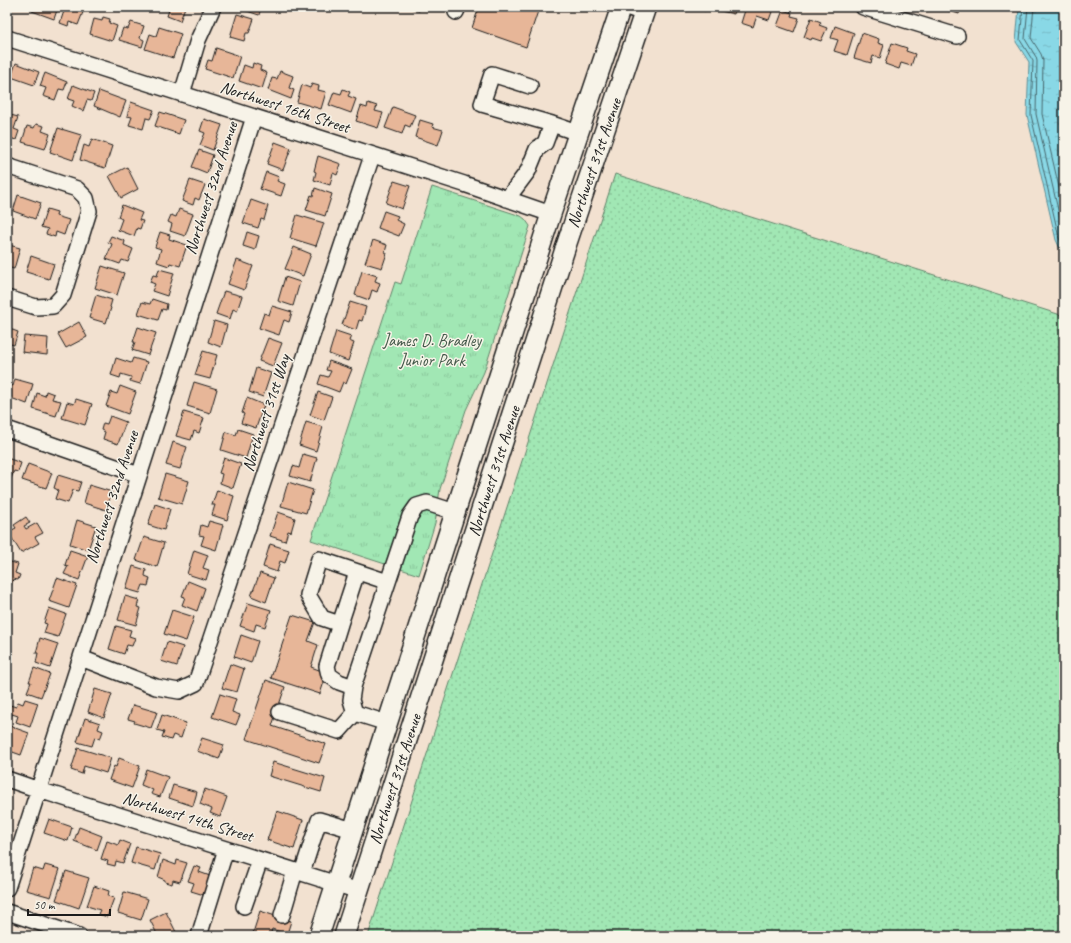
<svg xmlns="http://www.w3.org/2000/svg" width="1071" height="943" font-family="Caveat,sans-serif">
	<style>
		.grass { fill: url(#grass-dots); stroke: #5e8268 }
		.park { fill: url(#park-tufts); stroke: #5e8268 }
		.water { fill: url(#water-ripples); stroke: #5d8d95 }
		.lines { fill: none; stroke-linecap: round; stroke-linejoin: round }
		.shore { stroke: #48676d; stroke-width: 1 }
		.building { fill: #e7b698; stroke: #1c1c1c }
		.minor-casing { stroke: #1c1c1c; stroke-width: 18 }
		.major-casing { stroke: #1c1c1c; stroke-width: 22 }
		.minor { stroke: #f7f3e8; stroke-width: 15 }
		.major { stroke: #f7f3e8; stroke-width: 19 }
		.labels { text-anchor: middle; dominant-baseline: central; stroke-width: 3; stroke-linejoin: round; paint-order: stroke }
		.street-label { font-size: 17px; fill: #1c1c1c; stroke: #f7f3e8 }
		.park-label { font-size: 17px; fill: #44594a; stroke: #f7f3e8 }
	</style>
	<defs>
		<pattern id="grass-dots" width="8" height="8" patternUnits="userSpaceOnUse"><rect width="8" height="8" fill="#a1e7b4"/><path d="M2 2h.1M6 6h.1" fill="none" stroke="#8ac69a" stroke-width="1.8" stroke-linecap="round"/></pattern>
		<pattern id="park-tufts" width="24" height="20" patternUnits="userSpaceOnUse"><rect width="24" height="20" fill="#a1e7b4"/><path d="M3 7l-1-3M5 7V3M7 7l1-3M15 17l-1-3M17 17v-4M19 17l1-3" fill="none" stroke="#8ac69a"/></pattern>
		<pattern id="water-ripples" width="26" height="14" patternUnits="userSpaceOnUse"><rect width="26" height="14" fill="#89d8e6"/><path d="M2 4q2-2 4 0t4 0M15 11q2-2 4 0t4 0" fill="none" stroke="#76b9c5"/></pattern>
	</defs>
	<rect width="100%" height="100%" fill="#f2e1d0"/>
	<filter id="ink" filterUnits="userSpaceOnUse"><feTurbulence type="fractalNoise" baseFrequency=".025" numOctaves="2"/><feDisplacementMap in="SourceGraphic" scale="8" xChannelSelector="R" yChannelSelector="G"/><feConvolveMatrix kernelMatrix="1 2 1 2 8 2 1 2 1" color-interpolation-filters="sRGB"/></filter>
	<g filter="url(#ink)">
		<!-- grass -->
		<path class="grass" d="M615 174 1064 316V936H368Z"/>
		<!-- park -->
		<path class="park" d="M432 187 521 216 525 219 530 226 484 372 466 410 440 489 435 523 419 575 311 540 395 282 401 284Z"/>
		<!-- water -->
		<path class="water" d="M1019 7H1064V257L1056 240 1027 115 1029 62 1016 42Z"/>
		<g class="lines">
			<!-- shore -->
			<path class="shore" d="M1023 7 1020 40 1033 61 1031 115 1059 238 1064 248
				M1028 7 1025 39 1036 57 1037 61 1036 114 1064 236
				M1034 7 1031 38 1041 54 1043 60 1042 114 1064 209"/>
		</g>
		<!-- building -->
		<path class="building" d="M33 7H58L54 19 32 11Z
			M72 7H85L78 25 69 22 68 26 60 23 65 8 70 10Z
			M170 7H185L180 21 167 16Z
			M245 7H261L259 15 244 10Z
			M407 7H420L419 11Z
			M479 7 539 8 526 47 472 28Z
			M694 7H706L705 11Z
			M717 7H736L734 14 716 10Z
			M746 7H768L773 9 769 20 757 16 753 27 741 23Z
			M940 7H961L959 14 940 8Z
			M783 10 792 13 791 16 799 18 794 32 777 26Z
			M237 14 254 19 249 33H246L244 41 230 37Z
			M103 17 110 19 109 23 117 26 112 41 90 34 94 19 102 21Z
			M811 18 821 22 819 25 827 28 821 41 812 38 811 40 804 37Z
			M131 22 144 26 140 38 144 40 142 47 119 40 123 28 128 29Z
			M835 26 854 33 847 55 834 51 838 40 831 38Z
			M159 27 181 34 173 58 145 49 150 34 156 36Z
			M862 33 879 39 878 43 884 45 880 58 873 56 871 63 854 58Z
			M892 43 907 48 906 51 915 54 911 66 901 63 899 69 885 64Z
			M216 48 240 56 233 78 205 69 208 60 212 61Z
			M7 60 10 61 7 70Z
			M16 63 39 72 34 85 11 77Z
			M253 63 261 66 260 70 267 73 262 89 239 81 244 65 252 68Z
			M280 71 293 76 289 88 294 90 291 99 268 90 272 78 277 79Z
			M45 73 67 82 64 90 59 89 55 100 43 96 46 88 40 86Z
			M312 84 319 86 318 90 326 92 321 109 297 102 302 85 310 88Z
			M73 85 94 93 91 101 87 100 83 111 72 106 74 101 68 99Z
			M343 89 350 92 348 96 356 99 351 113 329 105 334 92 341 94Z
			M99 91 126 101 120 117 94 106Z
			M131 102 154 110 150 119 146 118 143 129 129 125 132 117 127 116Z
			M368 103 377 106 375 111 383 113 378 128 356 121 361 106 367 108Z
			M393 107 415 115 410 127 405 125 402 134 385 128Z
			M160 112 184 120 179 134 155 126Z
			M7 114 18 117 14 129 19 131 16 140 7 137Z
			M204 119 222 125 213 150 200 145 205 133 200 131Z
			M420 120 433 124 432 127 443 130 438 145 415 137Z
			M36 124 44 126 42 131 50 134 45 149 22 142 27 126 34 128Z
			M58 128 81 135 73 160 50 152Z
			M92 139 112 146 105 168 80 160 84 145 89 147Z
			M275 142 291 148 283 170 267 164Z
			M199 150 213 155 207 173 192 167Z
			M318 156 341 164 337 175 333 173 330 185 314 180 316 172 314 171Z
			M127 167 138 189 121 198 109 176Z
			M266 172 279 177 277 181 285 184 281 196 260 189Z
			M190 180 205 185 199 200 195 198 193 205 182 201Z
			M394 181 410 186 402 209 386 203Z
			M315 188 332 194 325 216 306 210 311 195 313 196Z
			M7 194 11 196 8 205H7Z
			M18 195 41 203 35 219 13 211Z
			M251 200 268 206 264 220 261 219 258 228 243 223Z
			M122 205 142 213 139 220 143 221 140 229 137 228 134 236 118 230 122 219 118 217Z
			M47 209 57 212 56 216 69 220 64 235 56 232 55 237 46 234 48 229 41 227Z
			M179 209 193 214 185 236 170 231 172 224 168 222 171 215 176 217Z
			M384 211 398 216 396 220 404 224 399 236 378 228Z
			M297 215 324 223 316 246 290 238Z
			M160 232 170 235 169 239 187 245 180 266 170 263 169 266 157 262 161 249 155 247Z
			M247 232 259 236 255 250 243 246Z
			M111 236 125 241 124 245 133 249 128 262 122 260 120 264 106 259 112 244 108 242Z
			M373 240 387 245 385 252 387 253 382 268 365 263Z
			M9 245 20 248 14 269 7 267V251Z
			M294 247 311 254 303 276 285 269Z
			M31 256 54 264 49 279 26 272Z
			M237 260 253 266 244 290 228 284Z
			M102 266 124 273 117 295 95 288Z
			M159 269 174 273 167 296 152 291 155 284 150 282 153 275 157 276Z
			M362 271 377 276 375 281 380 283 377 292 372 290 369 300 355 295Z
			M285 277 300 282 293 306 278 301Z
			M224 291 242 296 237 311 233 309 230 319 216 314Z
			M96 295 112 300 110 307 111 308 106 323 89 318Z
			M152 299 167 304 166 310 162 309 158 320 138 314 142 302 150 304Z
			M350 302 366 307 362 321 359 320 356 330 342 325Z
			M272 306 292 312 289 322 284 320 279 335 259 328 264 313 269 315Z
			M214 321 227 325 221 347 208 342Z
			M79 322 87 337 66 348 58 334Z
			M138 327 156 333 148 355 132 350 135 342H133Z
			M7 328 18 332 14 345 7 343Z
			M336 331 351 336 349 341 354 343 348 361 329 354Z
			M24 336 48 338 47 355 22 352Z
			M268 338 282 343 273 366 259 361Z
			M203 351 217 355 210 379 195 375Z
			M116 358 131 363 133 358 147 362 140 384 130 381 131 377 121 374 120 378 111 375Z
			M329 361 352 369 346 384 343 382 339 392 318 384 321 375 328 377 331 371 326 370Z
			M256 368 271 373 263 397 249 392Z
			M15 379 33 384 27 404 11 398 10 402 7 401 8 384 13 386Z
			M194 382 217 389 210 413 187 406Z
			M120 386 136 392 128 414 106 406 111 392 117 394Z
			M46 391 54 394 52 399 61 401 56 416 33 409 37 393 45 396Z
			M318 392 332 397 324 420 310 415Z
			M247 398 264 405 256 428 241 423 244 414 242 413Z
			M76 399 92 404 85 425 62 418 67 402 74 404Z
			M184 412 204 418 199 433 194 431 191 440 176 436Z
			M110 416 126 422 118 444 103 439 105 432 101 430 103 423 107 424Z
			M306 422 323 427 316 451 299 445Z
			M238 429 253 434 246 458 221 450 226 432 236 435Z
			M173 442 187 447 180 469 166 465Z
			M303 454 317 458 310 482 290 476 293 466 299 468Z
			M7 458 21 463 18 472 14 471 9 483 7 482Z
			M224 458 241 464 233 488 220 483 222 474 219 473Z
			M28 464 52 473 46 488 22 480Z
			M165 474 189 481 182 504 158 497Z
			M58 475 81 482 78 491 73 490 68 503 55 499 58 490 54 488Z
			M288 482 313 490 306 513 281 506Z
			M89 485 112 492 106 510 84 503Z
			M217 490 234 496 227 520 212 515 215 505H212Z
			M155 504 170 509 164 530 148 525Z
			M278 512 295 518 291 532 288 531 285 541 270 536Z
			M26 517 30 523 24 526 26 529 37 523 43 533 35 537 39 543 21 553 8 532 16 528 14 525Z
			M77 520 96 526 88 550 70 544Z
			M209 521 223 525 216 550 201 545 204 536 199 535 201 525 207 527Z
			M144 537 164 543 157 567 136 560Z
			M270 544 289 550 285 563 280 561 277 572 263 567Z
			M70 550 88 556 79 580 64 574 68 566 65 565Z
			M194 550 208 555 203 568 209 570 206 580 187 574Z
			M7 561 18 564 15 573 20 575 18 580 13 579 10 588 7 587Z
			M133 566 146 570 145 576 150 578 148 586 143 585 140 593 126 589Z
			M260 573 274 578 266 602 251 596Z
			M57 578 77 585 69 608 49 601Z
			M188 581 205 588 197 611 182 605 185 597 182 596Z
			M7 593 12 595 7 611Z
			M125 596 139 600 137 607 141 608 136 625 118 620Z
			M248 603 271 610 265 627 256 624 254 631 240 626Z
			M49 608 66 614 58 637 44 633 47 624 44 623Z
			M172 610 194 617 186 641 164 634Z
			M292 615 315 622 308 641 318 645 311 667 327 673 320 694 271 678Z
			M116 626 131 630 129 636 135 638 132 646 127 645 124 654 109 649Z
			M241 635 258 641 251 663 234 657Z
			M40 638 58 644 50 668 36 663 38 653H36Z
			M167 642 183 647 177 666 161 661Z
			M230 664 244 669 237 692 222 688Z
			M34 668 50 674 41 697 27 692 31 682H29Z
			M266 680 285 687 272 726 326 744 319 763 246 739Z
			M95 689 112 694 104 718 88 712Z
			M220 694 236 699 232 712 240 715 236 725 212 717Z
			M25 699 38 703 30 727 16 722 18 716 12 714 10 721 7 720V704L16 707 18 702 23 704Z
			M133 705 157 712 151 728 134 723 135 721 128 719Z
			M162 715 186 723 181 738 173 735 171 740 162 737 164 732 157 730Z
			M85 718 100 723 98 729 103 731 100 739 95 737 92 746 77 742Z
			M7 725 29 733 21 755 7 750 9 742H7Z
			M202 738 224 745 219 759 197 751Z
			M78 748 111 758 106 773 84 766 82 774 71 770Z
			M119 758 140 766 132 788 109 780 114 766 116 767Z
			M273 762 325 778 321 792 269 776Z
			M146 769 168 777 160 797 151 794 153 790 141 785Z
			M173 785 197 792 193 806 169 798Z
			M205 789 227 797 220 817 210 813 212 809 200 804Z
			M277 811 303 820 294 849 267 840Z
			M49 819 72 827 68 841 44 833Z
			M79 827 102 836 97 850 74 841Z
			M120 840 130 844 123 863 116 861 115 866 107 864 108 861 101 859 107 841 118 845Z
			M136 847 160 854 155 870 131 863Z
			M163 860 176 865 177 860 187 863 180 882 173 880 172 884 165 882V880L158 877Z
			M45 865 60 869 51 897 26 890 33 868 43 871Z
			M194 866 201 868 199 872 210 876 204 895 191 891 194 883 188 881Z
			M66 871 89 878 79 908 56 900Z
			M94 886 109 891 108 896 114 898 107 917 98 914 100 910 87 906Z
			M124 892 148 899 141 920 118 913Z
			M260 911 291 921 287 934 272 929 270 936H252Z
			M166 912 177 934 172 936H158L150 920Z"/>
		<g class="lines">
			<!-- minor casing -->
			<g class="minor-casing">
				<path id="minor" d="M626 7 644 13
					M863 7 957 36
					M456 12 458 7
					M7 38 464 184 551 214
					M530 86 492 74 482 104 552 124
					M182 94 198 40 213 7
					M7 166 77 189 86 198 89 211 63 295 53 306 36 307 7 298
					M507 199 528 171 537 149 545 143 552 124 578 133
					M7 429 139 475
					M357 572 340 624 322 618 308 595 319 559 388 582
					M340 624 327 666 329 675 339 682 353 687
					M81 658 156 687 179 691 196 683 372 156
					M280 712 339 731 355 713
					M387 723 355 713 351 700 353 687 410 516 417 506 427 503 455 512
					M7 779 39 790 359 891
					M302 873 319 820 353 830
					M7 888 254 117
					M244 906 260 860
					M7 912 79 936
					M282 915 295 871
					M199 936 226 849"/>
			</g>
			<!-- major casing -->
			<g class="major-casing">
				<path id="major" d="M319 936 551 214 621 7
					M344 936 565 249 646 7"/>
			</g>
			<!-- minor -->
			<use href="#minor" class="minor"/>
			<!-- major -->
			<use href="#major" class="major"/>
		</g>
	</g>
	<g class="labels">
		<!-- street labels -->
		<g class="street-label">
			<text transform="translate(285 107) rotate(18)">Northwest 16th Street</text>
			<text transform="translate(594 163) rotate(-71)">Northwest 31st Avenue</text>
			<text transform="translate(211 188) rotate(-72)">Northwest 32nd Avenue</text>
			<text transform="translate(266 413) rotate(-72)">Northwest 31st Way</text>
			<text transform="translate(494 471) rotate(-72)">Northwest 31st Avenue</text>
			<text transform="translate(112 497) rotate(-72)">Northwest 32nd Avenue</text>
			<text transform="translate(395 779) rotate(-72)">Northwest 31st Avenue</text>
			<text transform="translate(188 817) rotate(17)">Northwest 14th Street</text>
		</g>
		<!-- park labels -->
		<g class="park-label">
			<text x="432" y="340">James D. Bradley<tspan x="432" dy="20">Junior Park</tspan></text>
		</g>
	</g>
	<!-- margin -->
	<rect width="1071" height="943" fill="none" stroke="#f7f3e8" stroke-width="24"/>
	<rect x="12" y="12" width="1047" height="919" fill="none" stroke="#1c1c1c" stroke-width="1.5" filter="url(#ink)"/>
	<!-- scale -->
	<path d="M28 909v6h82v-6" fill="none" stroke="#1c1c1c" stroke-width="2"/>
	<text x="34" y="909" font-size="12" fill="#1c1c1c" stroke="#f7f3e8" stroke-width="3" paint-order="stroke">50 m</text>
</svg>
